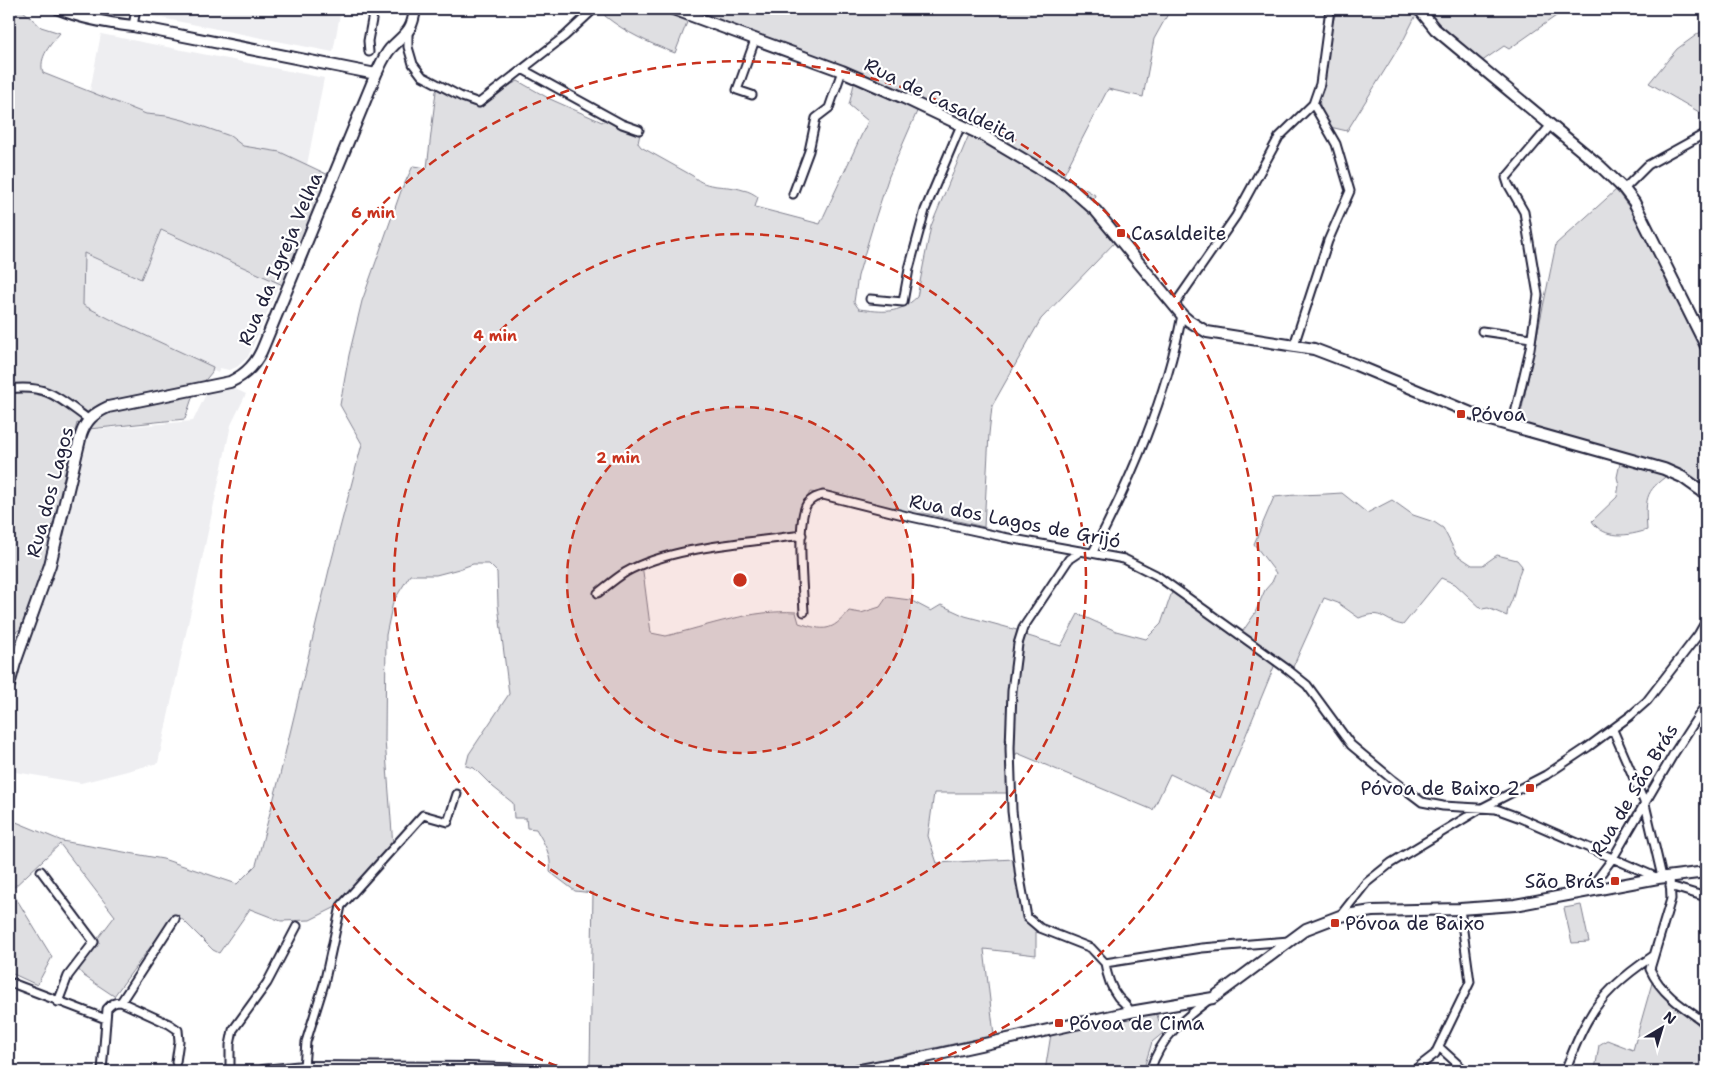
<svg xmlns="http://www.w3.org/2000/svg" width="1715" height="1080" font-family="'Shantell Sans',sans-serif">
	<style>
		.built { fill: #eeeef1 }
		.green { fill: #dfdfe2; stroke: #80808e; fill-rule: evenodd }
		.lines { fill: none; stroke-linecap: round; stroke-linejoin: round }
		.street-casing { stroke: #22223b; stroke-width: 11 }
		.secondary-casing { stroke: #22223b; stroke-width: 14 }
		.street { stroke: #fff; stroke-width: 7 }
		.secondary { stroke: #fff; stroke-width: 10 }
		.ring { fill: none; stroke: #c8321e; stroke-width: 2.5; stroke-dasharray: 9 6 }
		.poi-dot { fill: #c8321e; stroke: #fff; stroke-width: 2 }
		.labels { text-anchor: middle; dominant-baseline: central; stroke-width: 4.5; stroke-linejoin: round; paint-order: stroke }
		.street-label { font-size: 19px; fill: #22223b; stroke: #fff }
		.poi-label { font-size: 19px; fill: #22223b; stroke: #fff; text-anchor: start }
		.centre { fill: #c8321e; stroke: #fff; stroke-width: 2.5 }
		.ring-label { font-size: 15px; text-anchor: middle; font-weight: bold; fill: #c8321e; stroke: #fff; stroke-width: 4.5; stroke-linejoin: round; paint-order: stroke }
	</style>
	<rect width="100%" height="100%" fill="#fff"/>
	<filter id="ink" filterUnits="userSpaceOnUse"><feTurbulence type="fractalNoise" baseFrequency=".02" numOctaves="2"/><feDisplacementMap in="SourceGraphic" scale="10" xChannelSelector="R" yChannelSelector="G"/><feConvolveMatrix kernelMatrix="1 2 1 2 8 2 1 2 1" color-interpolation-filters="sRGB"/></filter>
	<g filter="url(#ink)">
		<!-- built -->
		<path class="built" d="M143 9H341L333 52 141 14Z
			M101 34 324 78 306 170 88 101Z
			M9 219 139 279 161 231 280 283 248 357 237 367 229 370 220 368 218 373 9 267Z
			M231 387 246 394 231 425 158 763 81 783 9 771V714L17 689 13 684 28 633 52 570 89 430 193 421 207 392Z"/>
		<!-- green -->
		<path class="green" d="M9 9H21L41 27 60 33C51 44 38 57 43 73L146 114 167 116 187 121 230 136 243 146 280 152 335 178 304 267 287 282 285 286 161 230 141 279 84 253 83 305 110 319 213 367 212 372 193 395 185 419 89 429 77 423 63 481 57 528 22 628 14 633 9 630V495L12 490 9 489Z
			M605 9H1168L1169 12 1154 39 1143 97 1108 89 1063 176 1095 195 1090 210 1117 240 1041 319 992 406 989 434 984 527 927 514 905 513 833 495 810 492 806 500 798 532 713 544 642 564 651 633 666 636C708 626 752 609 796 612L799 623C825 631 831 632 849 611L861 613 880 607 887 597 910 600 931 611 941 605 965 616 1017 630 1025 635 1061 646 1078 614 1116 631 1146 639 1161 624 1173 589 1238 638 1254 615 1265 590 1272 582 1276 573 1254 544 1274 497C1296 494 1319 495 1342 493L1367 513 1392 500 1413 515 1434 522 1443 528 1457 555 1472 565H1483L1497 555 1517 560 1522 566C1518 576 1516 586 1513 597 1511 604 1507 608 1507 616L1488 608 1482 609 1455 584 1441 578 1403 625C1384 622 1383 608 1359 618L1338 603 1324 598 1293 667 1278 657 1220 798 1170 774 1153 810 1017 753 1012 761 1007 793H934L928 836 937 863 1014 859 1024 909 1031 924 1036 932V955L984 949 994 1035 866 1063 868 1071H676V1067L590 1065 593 893 575 891 550 872C552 855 544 843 536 829L527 828 526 818H514L513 803 493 787 474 768 466 766 469 754 509 694 498 605 497 572 489 564H473L459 569 436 575H410L393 602 386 635 385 740 393 846 346 902 310 920 281 921 250 909 219 953 213 950 183 920 174 915 114 996 84 976 76 967 115 916 60 844 11 890 52 957 37 985 9 972V819L62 841 163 859 237 884 256 865 279 779 329 570 362 444 340 405 349 355 362 301 401 191 413 166 427 168 436 91 439 88 480 108 508 86 518 81 550 99 602 122 606 119 626 129 640 134 638 143 641 147 693 176C707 190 726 184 743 190 749 191 754 194 758 197L755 207 820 224 868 121 849 105 857 71 732 25 691 12 675 53C649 43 626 33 605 16ZM922 100 976 125 968 137 931 226 917 297C898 315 883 312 859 309L854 302 858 276 874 222 889 176Z
			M1337 9H1419L1404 39 1347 131 1330 127C1327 120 1322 112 1320 105 1315 83 1330 31 1337 9Z
			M1424 9H1566L1509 49 1504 46 1478 64Z
			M1706 28V116L1649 83 1677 49Z
			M1616 190 1643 226 1706 351V490L1675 470C1645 491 1645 494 1647 530 1629 536 1604 540 1592 521L1617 497 1619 485 1617 477 1622 454 1519 423 1556 244Z
			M1581 905 1589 942 1572 943 1564 908Z
			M1652 983 1706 1032V1071H1582V1068L1595 1070 1599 1045 1607 1040 1633 1050Z
			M1156 1012 1163 1033 1152 1042 1143 1071H1045L1051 1034Z"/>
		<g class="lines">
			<!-- street casing -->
			<g class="street-casing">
				<path id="street" d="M133 26 136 9
					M408 32V47L413 64 422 76 462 97 479 103 565 36 594 9
					M369 52 368 41 374 9
					M522 69 622 124 639 130
					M752 95 737 90 755 40
					M1624 189 1648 165 1706 133
					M793 194 809 151 816 118 829 108 842 71
					M870 299 903 302 909 269 925 210 961 125
					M1175 304 1236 216 1279 137 1313 104 1320 84 1330 9
					M1482 331 1531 338
					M1294 345 1328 241 1350 191 1336 144 1313 104
					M9 389C47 384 59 398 88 419
					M1512 426 1530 349 1538 295 1524 212 1508 184 1506 178 1551 125
					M1081 551 1069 559 1023 628 1018 644 1012 691 1010 748 1012 811 1020 878 1027 917 1040 928 1091 948 1105 963 1202 948 1289 941
					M1093 552C1132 477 1166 398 1182 315
					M598 593C607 586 616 578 626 572 673 546 748 543 802 535
					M804 612C803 590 796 521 807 504 812 498 816 497 823 495L911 517 1003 537 1124 559 1156 575 1287 669 1307 685 1351 745 1393 780 1422 802 1443 806 1496 809 1518 817 1658 878
					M1613 730 1645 804 1662 877
					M41 871 94 942 68 976 58 1002
					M1670 876 1671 899 1650 969C1661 994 1684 1008 1706 1023
					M1670 886 1706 897
					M1588 891 1613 858 1673 755 1706 704
					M1340 916 1366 883 1391 863 1480 809 1546 775 1588 747 1630 716 1647 701 1698 635 1706 621
					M1105 963C1107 976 1110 987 1118 997 1122 1002 1128 1005 1130 1012
					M9 982 106 1019
					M121 1002 175 919
					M1439 1047 1461 1067 1462 1071
					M304 1067 306 1042 324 984 341 906 423 815 448 822 457 794
					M102 1071 107 1009C111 1004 114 1002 121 1002L169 1024 178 1030 179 1041 176 1062
					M230 1071V1045L233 1030 267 983 297 926
					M1150 1071C1160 1038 1183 1019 1210 999
					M1413 1071 1435 1054 1470 982 1460 909
					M1565 1071C1572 1054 1579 1034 1589 1018 1603 992 1629 972 1653 956"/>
			</g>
			<!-- secondary casing -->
			<g class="secondary-casing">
				<path id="secondary" d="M59 9C83 19 107 23 133 26L376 74
					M673 9 842 71 904 98 984 136 1067 185 1096 211 1182 315 1189 321 1207 332 1314 349 1356 365 1483 418 1664 469 1682 477 1706 494
					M1419 9 1435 29 1600 166 1624 189 1634 202 1706 346
					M9 685 15 663 50 565 81 435C86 420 93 414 108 407L230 382C247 374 257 363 264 345L376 74C380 66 384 56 390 49 405 33 412 33 415 9
					M263 1071 304 1067 468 1068 563 1071
					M855 1071 903 1062 1130 1012 1213 998 1306 929 1340 916 1372 911 1460 909 1515 905 1658 878 1706 872"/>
			</g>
			<!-- street -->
			<use href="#street" class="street"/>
			<!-- secondary -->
			<use href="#secondary" class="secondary"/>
		</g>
	</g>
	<!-- distance rings -->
	<circle cx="740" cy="580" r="173" fill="#c8321e" fill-opacity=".12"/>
	<g class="ring">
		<circle cx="740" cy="580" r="173"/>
		<circle cx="740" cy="580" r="346"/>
		<path d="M571 1071A519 519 0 1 1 909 1071"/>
	</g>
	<!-- markers -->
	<g class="poi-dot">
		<rect x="1116" y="228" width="10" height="10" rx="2.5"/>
		<rect x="1456" y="409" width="10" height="10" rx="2.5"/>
		<rect x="1525" y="783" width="10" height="10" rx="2.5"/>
		<rect x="1610" y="876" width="10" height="10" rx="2.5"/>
		<rect x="1330" y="918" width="10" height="10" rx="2.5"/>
		<rect x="1054" y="1018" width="10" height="10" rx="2.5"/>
	</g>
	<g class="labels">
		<!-- street labels -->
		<g class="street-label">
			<text transform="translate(941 100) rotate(26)">Rua de Casaldeita</text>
			<text transform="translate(280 259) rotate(-67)">Rua da Igreja Velha</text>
			<text transform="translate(50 492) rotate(-75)">Rua dos Lagos</text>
			<text transform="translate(1015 521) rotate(11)">Rua dos Lagos de Grijó</text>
			<text transform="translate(1634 790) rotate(-59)">Rua de São Brás</text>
		</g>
		<!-- poi labels -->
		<g class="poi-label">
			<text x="1131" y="233">Casaldeite</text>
			<text x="1471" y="414">Póvoa</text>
			<text x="1520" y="788" text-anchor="end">Póvoa de Baixo 2</text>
			<text x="1605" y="881" text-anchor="end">São Brás</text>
			<text x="1345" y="923">Póvoa de Baixo</text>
			<text x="1069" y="1023">Póvoa de Cima</text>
		</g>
	</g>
	<circle cx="740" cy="580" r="8" class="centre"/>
	<g class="ring-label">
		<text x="373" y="218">6 min</text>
		<text x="495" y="341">4 min</text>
		<text x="618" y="463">2 min</text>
	</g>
	<!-- margin -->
	<rect width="1715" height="1080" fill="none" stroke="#fff" stroke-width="30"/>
	<rect x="15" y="15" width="1685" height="1050" fill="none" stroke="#22223b" stroke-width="2" filter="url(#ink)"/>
	<!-- north arrow -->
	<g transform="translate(1662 1028) rotate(38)" stroke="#ffffff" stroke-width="4" paint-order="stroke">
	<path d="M0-4L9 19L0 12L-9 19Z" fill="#22223b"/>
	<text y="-8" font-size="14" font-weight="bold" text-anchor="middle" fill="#22223b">N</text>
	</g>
</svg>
